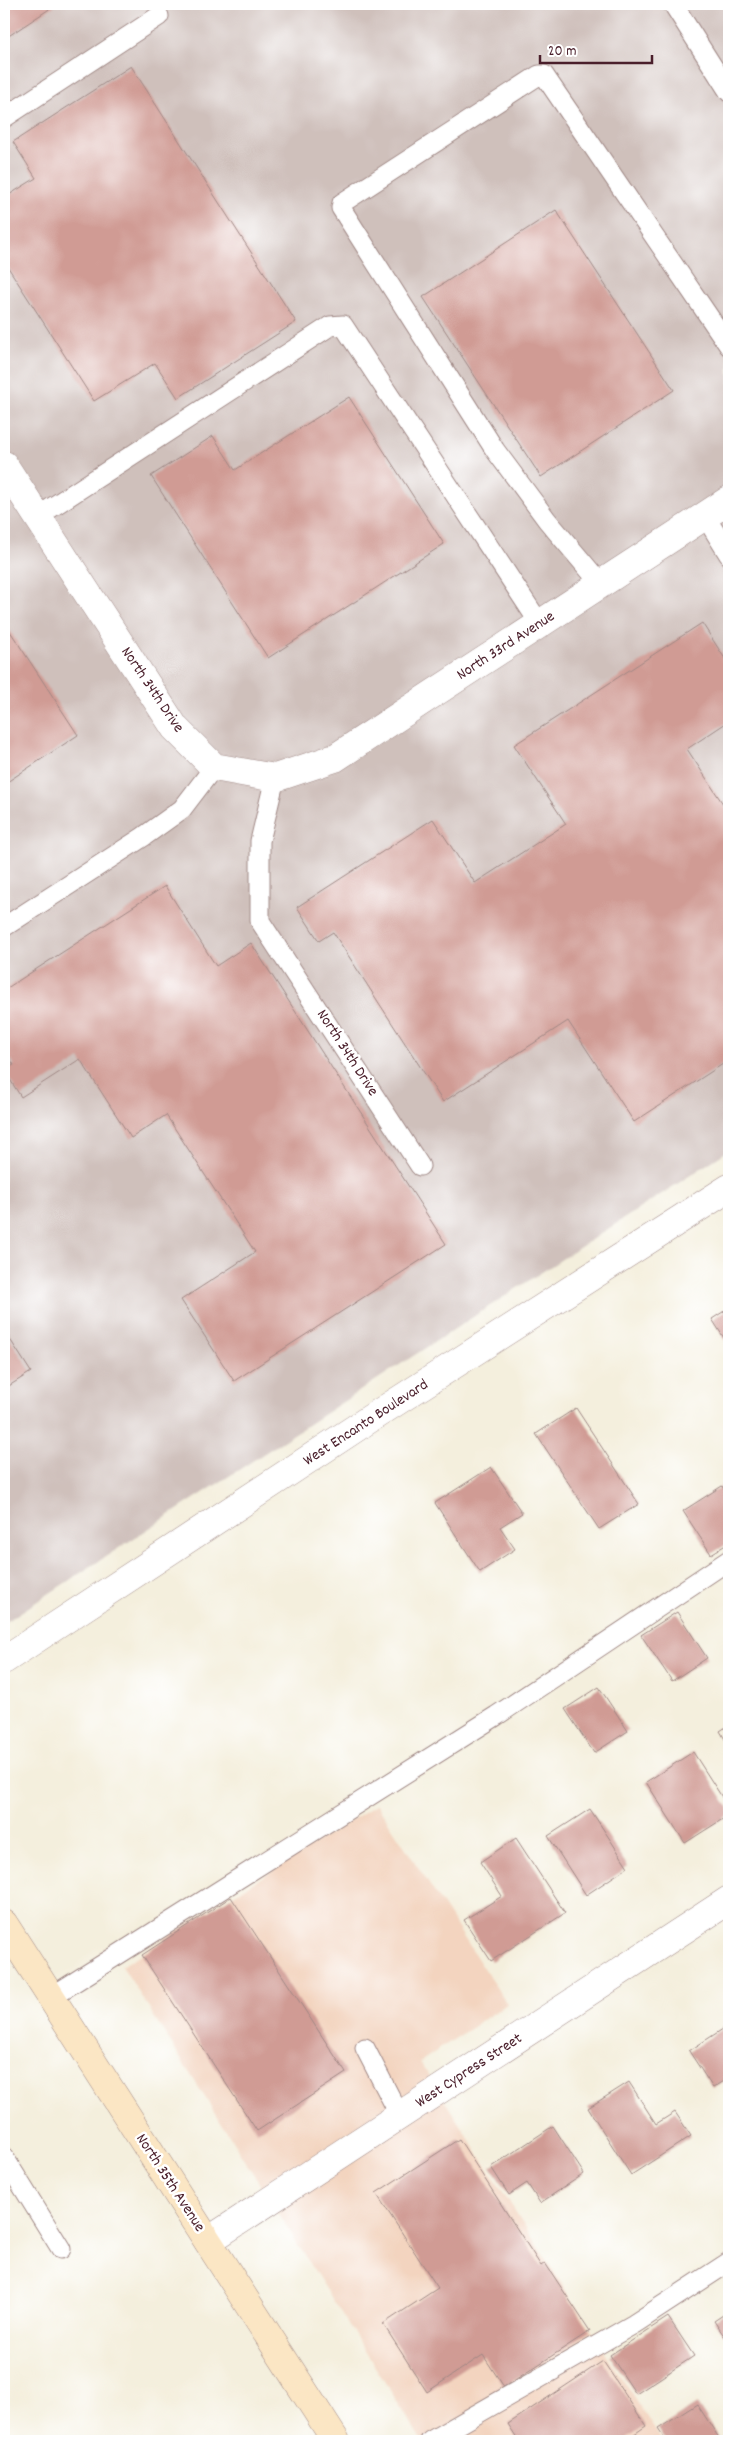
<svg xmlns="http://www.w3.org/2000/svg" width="733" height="2445" font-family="Dekko,sans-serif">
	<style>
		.built { fill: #f3d4bf }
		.industrial { fill: #cfc0bb }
		.building { fill: #d09b94 }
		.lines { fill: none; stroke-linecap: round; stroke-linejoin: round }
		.service-casing { stroke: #9f8784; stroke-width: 21 }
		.minor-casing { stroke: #9f8784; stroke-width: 29 }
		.tertiary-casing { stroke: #9f8784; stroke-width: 29 }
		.secondary-casing { stroke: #9f8784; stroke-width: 29 }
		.service { stroke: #fff; stroke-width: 19 }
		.minor { stroke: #fff; stroke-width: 28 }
		.tertiary { stroke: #fff; stroke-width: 28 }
		.secondary { stroke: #fbe6c4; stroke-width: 28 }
		.labels { text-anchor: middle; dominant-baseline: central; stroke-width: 5; stroke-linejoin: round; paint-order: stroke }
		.street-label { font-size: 16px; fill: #4a1f2b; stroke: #fff }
	</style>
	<rect width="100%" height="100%" fill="#fff"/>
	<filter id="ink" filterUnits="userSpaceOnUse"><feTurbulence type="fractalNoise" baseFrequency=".02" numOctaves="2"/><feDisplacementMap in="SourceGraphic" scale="10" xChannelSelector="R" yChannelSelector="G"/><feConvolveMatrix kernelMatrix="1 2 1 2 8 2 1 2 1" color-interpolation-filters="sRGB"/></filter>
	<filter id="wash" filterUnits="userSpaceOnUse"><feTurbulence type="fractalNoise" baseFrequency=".0096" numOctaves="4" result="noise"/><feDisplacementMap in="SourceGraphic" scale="20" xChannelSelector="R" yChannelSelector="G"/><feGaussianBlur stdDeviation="1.12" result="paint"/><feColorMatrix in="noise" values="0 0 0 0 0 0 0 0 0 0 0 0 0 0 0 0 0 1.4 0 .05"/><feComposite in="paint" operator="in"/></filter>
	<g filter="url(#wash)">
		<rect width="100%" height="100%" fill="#f4efdd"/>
		<!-- built -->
		<path class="built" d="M377 1804 507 2004 420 2062 662 2441H422L122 1966Z"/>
		<!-- industrial -->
		<path class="industrial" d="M4 4H729V1150L4 1623Z"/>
		<g id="blocks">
			<!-- building -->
			<path class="building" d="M4 4H57L4 39Z
				M131 66 296 322 178 398 155 363 94 401 4 261V198L36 178 13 142Z
				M556 210 674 390 541 477 423 297Z
				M349 397 444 544 268 658 151 476 213 436 235 470Z
				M4 622 78 735 4 784Z
				M702 623 729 665V721L687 749 729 813V1060L634 1122 568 1021 443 1102 333 932 319 941 297 907 433 819 475 883 566 824 514 745Z
				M165 886 216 966 251 943 446 1244 234 1381 181 1300 255 1252 166 1115 131 1138 80 1059 21 1097 4 1070 14 1065 4 1049V990Z
				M729 1308V1346L712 1319Z
				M4 1330 31 1372 4 1389Z
				M576 1408 639 1504 599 1529 536 1434Z
				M491 1467 522 1513 500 1527 515 1549 480 1572 435 1503Z
				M722 1486 729 1497V1543L711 1554 683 1511Z
				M677 1612 707 1658 672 1681 641 1635Z
				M599 1687 628 1731 594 1753 565 1709Z
				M729 1725V1746L720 1731Z
				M693 1752 729 1808V1815L685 1843 646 1782Z
				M590 1809 628 1867 586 1895 548 1836Z
				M516 1838 565 1913 491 1961 464 1920 502 1896 480 1862Z
				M231 1897 346 2073 257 2131 142 1955Z
				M729 2025V2078L713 2088 689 2051Z
				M629 2082 656 2124 675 2112 691 2136 631 2175 588 2108Z
				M553 2126 584 2174 540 2203 527 2183 509 2195 491 2167Z
				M459 2139 541 2266 545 2263 590 2331 504 2387 483 2355 427 2392 383 2324 438 2288 376 2193Z
				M729 2311V2343L714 2321Z
				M668 2317 694 2356 636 2394 610 2355Z
				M603 2361 646 2426 624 2441H519L508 2424Z
				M697 2404 721 2441H666L658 2429Z"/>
		</g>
	</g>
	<g filter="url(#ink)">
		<use href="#blocks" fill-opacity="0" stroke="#9f8784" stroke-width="1"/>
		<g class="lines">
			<!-- service casing -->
			<g class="service-casing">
				<path id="service" d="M673 4 729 92
					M4 118 159 16
					M705 516 729 555
					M37 517 330 326 343 325 540 624
					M601 584 547 520 495 450 341 208 342 203 539 75H544L729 346
					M275 778 260 841V921L420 1166
					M4 927 143 837 182 809 214 767
					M51 1997 496 1716 729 1560
					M365 2048 400 2116
					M4 2157 61 2249
					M430 2441 634 2324 729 2262"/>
			</g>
			<!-- minor casing -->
			<g class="minor-casing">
				<path id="minor" d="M4 465 175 728 214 767 275 778 335 758 729 500
					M208 2241 729 1900"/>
			</g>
			<!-- tertiary casing -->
			<g class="tertiary-casing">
				<path id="tertiary" d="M4 1660 368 1420 729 1188"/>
			</g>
			<!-- secondary casing -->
			<g class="secondary-casing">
				<path id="secondary" d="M4 1924 336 2441"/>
			</g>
			<!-- service -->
			<use href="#service" class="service"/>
			<!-- minor -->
			<use href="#minor" class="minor"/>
			<!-- tertiary -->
			<use href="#tertiary" class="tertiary"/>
			<!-- secondary -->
			<use href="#secondary" class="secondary"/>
		</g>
	</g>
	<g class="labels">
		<!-- street labels -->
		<g class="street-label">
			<text transform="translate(506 646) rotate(-33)">North 33rd Avenue</text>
			<text transform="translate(152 690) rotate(56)">North 34th Drive</text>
			<text transform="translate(347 1053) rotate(57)">North 34th Drive</text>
			<text transform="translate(366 1423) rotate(-33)">West Encanto Boulevard</text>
			<text transform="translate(469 2071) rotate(-33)">West Cypress Street</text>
			<text transform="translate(170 2183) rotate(57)">North 35th Avenue</text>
		</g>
	</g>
	<!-- margin -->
	<rect width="733" height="2445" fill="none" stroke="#fff" stroke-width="20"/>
	<!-- scale -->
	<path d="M540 55v8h112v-8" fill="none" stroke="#4a1f2b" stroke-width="2.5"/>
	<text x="548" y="55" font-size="15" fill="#4a1f2b" stroke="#ffffff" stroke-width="4" paint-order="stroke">20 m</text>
</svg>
